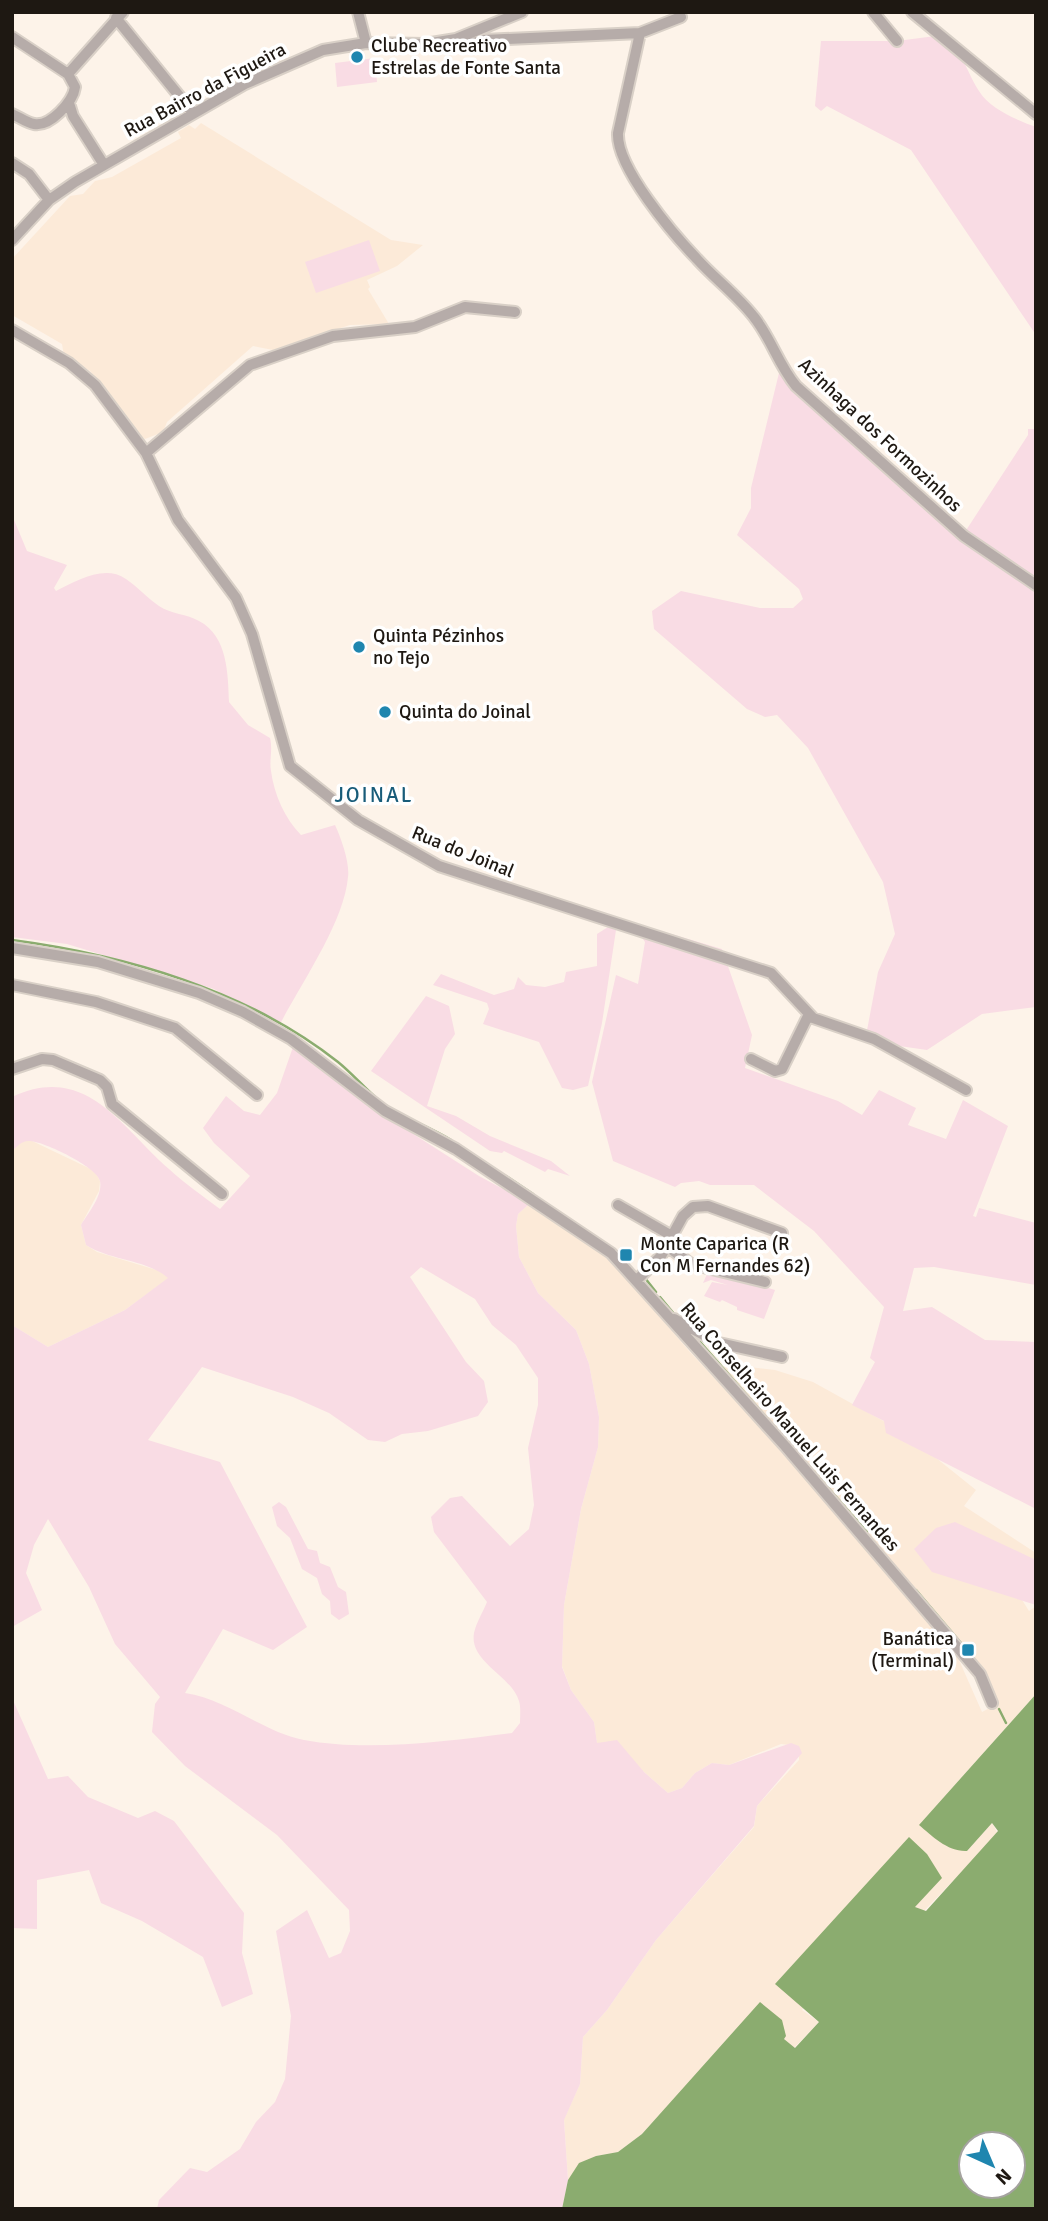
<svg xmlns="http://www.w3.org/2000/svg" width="1048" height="2221" font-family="Signika,sans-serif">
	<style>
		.built { fill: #fcead8 }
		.green { fill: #f9dce4; fill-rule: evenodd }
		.water { fill: #8bac6f; fill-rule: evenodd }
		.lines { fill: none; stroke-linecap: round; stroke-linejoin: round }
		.stream { stroke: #8bac6f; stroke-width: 2.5 }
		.minor-casing { stroke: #d9d0c7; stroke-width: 14 }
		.minor { stroke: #b6aca9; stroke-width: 10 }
		.poi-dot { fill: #1f86af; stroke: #fff; stroke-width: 2.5 }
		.labels { text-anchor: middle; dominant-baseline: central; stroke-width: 7; stroke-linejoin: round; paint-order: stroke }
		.poi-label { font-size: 19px; fill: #1e1812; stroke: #fff; text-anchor: start }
		.street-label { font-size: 19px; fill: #1e1812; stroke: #fff }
		.neighbourhood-label { font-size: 21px; letter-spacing: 2px; fill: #185c79; stroke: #fff }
	</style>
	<rect width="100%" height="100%" fill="#fdf3e9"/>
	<!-- built -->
	<path class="built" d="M201 123 391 240 423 245 397 266 367 280 370 287 368 289 389 324 350 325 273 350 253 346 167 422 163 432 145 439 137 433 90 371 64 356 62 344 12 315V259L70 196 83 194 95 181 112 177 181 138 178 132 189 125 195 129Z
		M30 1140 95 1171 100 1181 99 1191 81 1225 86 1245 97 1252 160 1271 169 1278 125 1310 48 1347 12 1325V1151L21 1142Z
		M528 1205 611 1260 690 1352 769 1437 955 1651 982 1712 999 1703 982 1668 800 1453 724 1370V1364L775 1370 813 1382 905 1433 976 1490 964 1506 1036 1553V1572L1019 1595 1029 1611 1036 1606V1694L920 1824 967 1851 992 1823 998 1834 923 1912 915 1907 927 1854 908 1838 802 2010 819 2022 794 2048 783 2038 760 2003 642 2134 618 2152 596 2156 580 2163 568 2180 564 2119 580 2084 583 2037 607 2010 656 1940 754 1827 757 1806 799 1760V1746L781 1744 729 1765 712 1763 695 1773 682 1788 668 1793 644 1772 597 1744 594 1722 571 1690 562 1666 564 1605 581 1509 598 1447 599 1417 589 1364 576 1330 538 1293 519 1257 516 1226 518 1214Z"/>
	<!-- green -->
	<path class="green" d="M943 35C963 51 966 71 979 91 990 109 1017 120 1036 127V335L911 150 827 106 821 111 815 106 821 41H897Z
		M375 58 377 82 337 87 335 63Z
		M369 240 380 271 316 293 305 262Z
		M785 372 963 535 1028 435V429H1036V1007L982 1014 927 1050 865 1041 878 972 895 934 883 882 808 748 777 715 765 717 747 709 654 629 652 611 681 591 760 608H793L803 599 799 589 737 535 751 508V488L779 373Z
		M12 515 27 551 67 565 54 588 56 591C77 581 104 564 126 579 138 587 147 598 159 606 171 614 187 614 199 621 228 636 228 675 229 702L248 725 270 738C273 750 269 760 271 771 274 794 285 819 301 835L335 825C341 838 350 863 348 877 344 925 296 990 275 1034L233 1000 214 989 67 944 12 937Z
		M631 922 722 949 752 1035 745 1068 838 1101 862 1115 879 1090 916 1108 908 1125 946 1139 963 1100 1008 1126 973 1216 976 1217 979 1208 1036 1223V1285L934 1267 914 1268 903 1311 932 1307 985 1340 1036 1342V1509L886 1433 884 1421 852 1405 875 1362 870 1358 884 1307 814 1231 754 1185H710L699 1181 681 1183 675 1187 613 1161 592 1082 616 975 638 984 645 942Z
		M608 927 616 930 602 1023 588 1086 573 1090 562 1088 539 1042 483 1024 489 1009 487 1003 433 985 441 974 494 995 514 989 518 977 526 985 545 987 564 982 566 972 597 966V934Z
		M426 996 449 1006 455 1034 445 1049 427 1106 456 1116 490 1136 551 1161 570 1176 548 1169 545 1172 504 1151 502 1153 490 1151 371 1071Z
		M293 1047 371 1107 479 1176 531 1204 612 1260 528 1205 518 1214 516 1226 519 1257 538 1293 576 1330 589 1364 599 1417 598 1447 581 1509 564 1605 562 1667 571 1690 594 1722 597 1743 617 1740 644 1772 668 1793 682 1788 695 1773 712 1763 729 1765 791 1743 799 1746 802 1753 757 1806 754 1826 656 1940 607 2010 583 2037 580 2084 564 2120 568 2180 562 2209H157L159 2200 190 2168 207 2172 240 2149 256 2122 275 2102 285 2079 291 2016 276 1931 307 1910 329 1958 341 1953 350 1931 349 1910 277 1835 185 1766 152 1732 155 1704 160 1697 115 1644 89 1587 48 1519 34 1545 26 1573 42 1610 12 1627V1325L48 1347 125 1310 168 1278C146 1259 111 1261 86 1245L81 1225C88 1213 103 1196 100 1181 97 1167 45 1142 30 1141 22 1140 18 1146 12 1151V1097C86 1062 121 1127 169 1169 185 1184 203 1196 220 1209L250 1176 214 1143 203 1128 226 1096 244 1111 260 1115 277 1093ZM421 1267 475 1299 492 1325 516 1345 538 1378V1405L528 1448 534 1505 529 1529 510 1546 462 1496 450 1498 431 1517 434 1532 487 1602C483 1612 476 1623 474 1633 469 1662 511 1675 519 1701 521 1707 520 1716 520 1723L512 1733C449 1741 367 1752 304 1740 263 1732 227 1699 185 1693L223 1629 273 1650 307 1627 220 1462 148 1440 202 1367 293 1397 329 1413 368 1440 385 1442 402 1434 428 1431 478 1416 488 1402 484 1381 466 1362 410 1277Z
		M709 1270 775 1290 764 1319 737 1310V1307L722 1300 720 1302 704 1296 712 1282 728 1285 711 1280 703 1283Z
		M279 1502 286 1507 308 1549 317 1551 320 1563 330 1567 338 1587 346 1592 349 1614 339 1620 331 1614 330 1601 322 1594 317 1578 302 1569 290 1538 277 1526 272 1507Z
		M955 1522 1036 1560V1605L932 1572 914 1549 936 1528Z
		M12 1698 48 1779 68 1776 88 1797 138 1818 155 1811 174 1821 244 1913 242 1953 253 1994 222 2007 203 1957 142 1921 101 1903 89 1870 37 1880V1929L12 1928Z"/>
	<!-- water -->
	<path class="water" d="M1036 1694V2209H562L568 2180 579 2163 596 2156 618 2152 642 2134 760 2002 782 2020 786 2036 784 2039 795 2048 819 2022 775 1984 909 1837 927 1854 942 1878 915 1907 926 1911 998 1831 992 1823 967 1851C948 1852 932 1836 919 1825ZM971 2144H1013V2186H971Z"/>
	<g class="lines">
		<!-- stream -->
		<path class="stream" d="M12 940C125 955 247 990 338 1062 353 1074 366 1090 381 1102 401 1117 429 1126 451 1140
			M506 1176 533 1194
			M645 1278 656 1292
			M660 1297 675 1315
			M694 1335 867 1532
			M916 1590 967 1650
			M999 1709 1006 1723"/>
		<!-- minor casing -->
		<g class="minor-casing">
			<path id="minor" d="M358 12 366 43
				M873 12 897 41
				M912 12 1036 114
				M116 18 193 113
				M640 33 618 133C616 167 673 234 697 259 715 279 737 295 754 317 771 338 778 364 796 386L964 536 1036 585
				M12 37 68 74 75 87C73 102 50 127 34 124 27 123 19 117 12 114
				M447 44 462 46 484 40 640 33 681 17
				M68 74 123 12
				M69 103 73 116 104 165
				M12 163 29 174 49 200
				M12 240 49 200 75 182 245 84 323 50 366 43 425 44 456 39 522 12
				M12 330 69 363 95 385 146 453 178 520 236 598 252 634 290 766 358 820 439 866 771 973 813 1018 874 1039 966 1090
				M146 453 250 365 333 336 415 327 465 307 515 312
				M12 948 98 962 199 993 243 1012 291 1039 385 1111 456 1149 611 1253 785 1446 963 1654 980 1674 992 1703
				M12 985 96 1002 175 1028 257 1095
				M751 1059 775 1071 782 1069 809 1014
				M12 1069 42 1059 53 1060 100 1080 107 1087 112 1104 222 1194
				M618 1205 672 1236
				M667 1246 691 1264 765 1282
				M638 1279 661 1256 683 1216 693 1207 708 1206 782 1233
				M674 1319 719 1343 782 1357"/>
		</g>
		<!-- minor -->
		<use href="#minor" class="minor"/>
	</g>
	<!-- markers -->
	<g class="poi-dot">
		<circle cx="357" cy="57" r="7"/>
		<circle cx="359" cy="647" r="7"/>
		<circle cx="385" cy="712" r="7"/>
		<rect x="619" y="1248" width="14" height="14" rx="3.5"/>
		<rect x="961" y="1643" width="14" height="14" rx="3.5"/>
	</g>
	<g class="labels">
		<!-- poi labels -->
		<g class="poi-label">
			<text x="371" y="46">Clube Recreativo<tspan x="371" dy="22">Estrelas de Fonte Santa</tspan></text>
			<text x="373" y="636">Quinta Pézinhos<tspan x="373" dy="22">no Tejo</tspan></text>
			<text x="399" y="712">Quinta do Joinal</text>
			<text x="640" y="1244">Monte Caparica (R<tspan x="640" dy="22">Con M Fernandes 62)</tspan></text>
			<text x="954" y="1639" text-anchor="end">Banática<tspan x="954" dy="22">(Terminal)</tspan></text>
		</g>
		<!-- street labels -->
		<g class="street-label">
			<text transform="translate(205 90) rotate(-28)">Rua Bairro da Figueira</text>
			<text transform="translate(880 435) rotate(43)">Azinhaga dos Formozinhos</text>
			<text transform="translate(463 852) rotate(22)">Rua do Joinal</text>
			<text transform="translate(790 1427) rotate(49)">Rua Conselheiro Manuel Luis Fernandes</text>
		</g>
		<!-- neighbourhood labels -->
		<g class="neighbourhood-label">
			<text x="374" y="795">JOINAL</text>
		</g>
	</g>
	<!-- border -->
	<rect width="1048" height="2221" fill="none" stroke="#1e1812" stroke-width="28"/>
	<!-- north arrow -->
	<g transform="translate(992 2165) rotate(136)"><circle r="33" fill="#ffffff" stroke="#a5a3a0" stroke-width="2"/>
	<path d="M0-5L12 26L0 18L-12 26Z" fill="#1f86af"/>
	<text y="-10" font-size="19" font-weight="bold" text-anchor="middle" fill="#1e1812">N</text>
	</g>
</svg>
